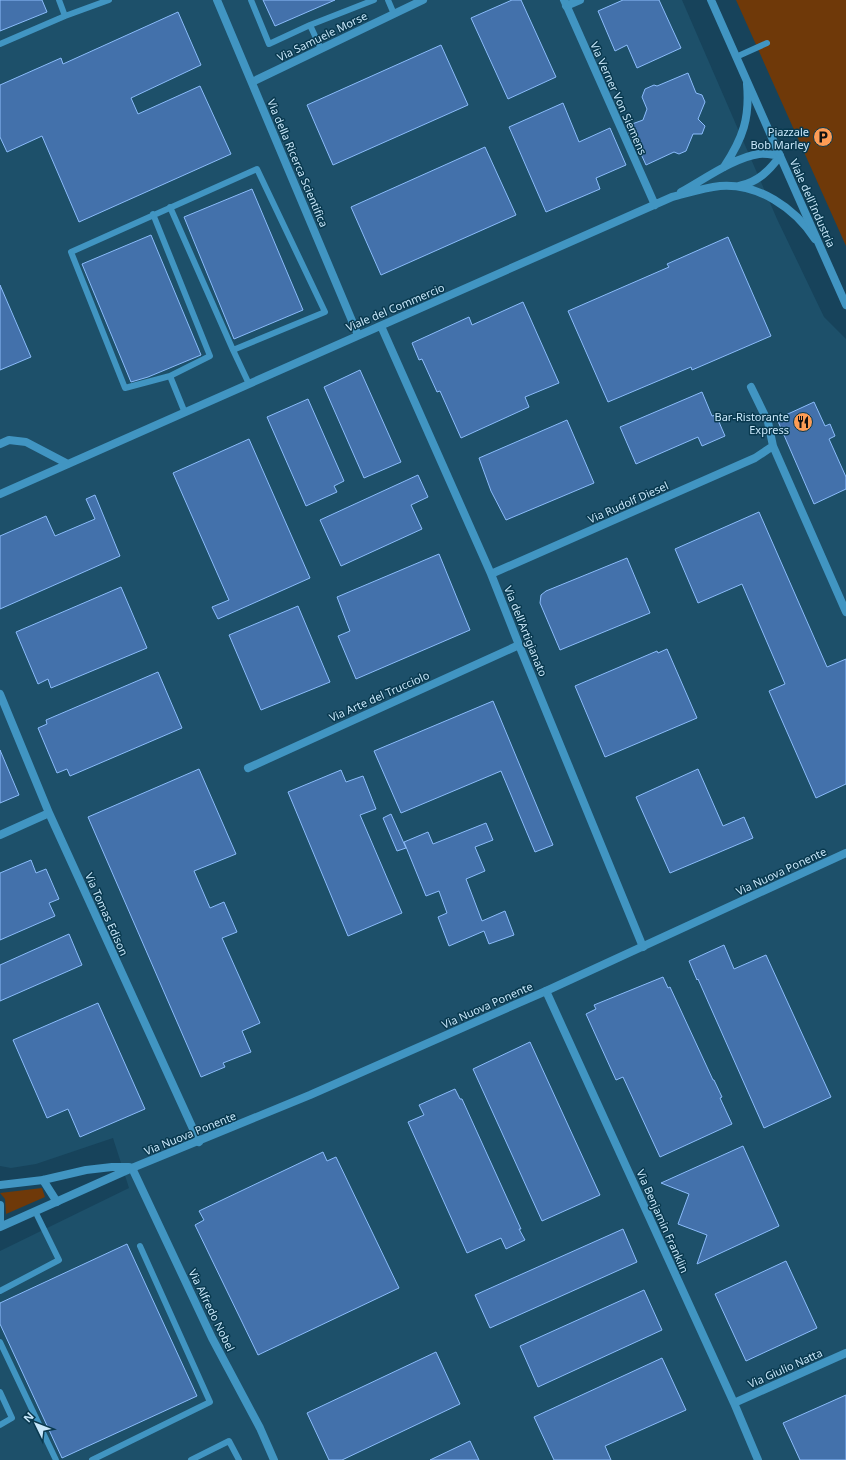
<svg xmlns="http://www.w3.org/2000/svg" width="846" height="1460" font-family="'Noto Sans',sans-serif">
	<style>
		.built { fill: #1d506a }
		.green { fill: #6f3909 }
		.building { fill: #4371ab; stroke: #8bbcfb }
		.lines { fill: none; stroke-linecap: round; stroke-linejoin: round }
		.service { stroke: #4195c2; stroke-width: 6 }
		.minor { stroke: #4195c2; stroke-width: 8 }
		.tertiary { stroke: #4195c2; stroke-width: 8 }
		.labels { text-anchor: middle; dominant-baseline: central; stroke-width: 3; stroke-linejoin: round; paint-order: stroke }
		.street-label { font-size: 11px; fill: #c8e7fa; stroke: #09394f }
		.poi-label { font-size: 11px; fill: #c8e7fa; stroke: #09394f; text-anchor: end }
	</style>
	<rect width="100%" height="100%" fill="#17435b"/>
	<!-- built -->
	<path class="built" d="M0 0H682L777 219 824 317 846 339V1460H0V1251L129 1188 113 1138 36 1164 11 1168 0 1166Z"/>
	<!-- green -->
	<path class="green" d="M736 0H846V246Z
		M42 1188 45 1197 6 1214 5 1199 0 1193Z"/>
	<!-- building -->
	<path class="building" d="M0 0H42L47 12 0 31Z
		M263 0H335L275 26Z
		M512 0H521L556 77 508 99 471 18Z
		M623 0H659L681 48 637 68 627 45 615 51 598 11Z
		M178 12 201 65 131 98 138 114 200 86 231 154 79 222 42 136 7 152 0 137V85L61 58 63 64Z
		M441 45 468 105 333 165 307 105Z
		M688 73 696 93 702 95 705 102 698 119 705 126 702 134H693L686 151 679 154 674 152 646 165 636 143 633 141 629 133 632 124 643 120 647 109 642 97 645 89 654 85 657 86Z
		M563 103 579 142 610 128 626 165 596 178 600 189 546 212 509 127Z
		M485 147 516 215 381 275 351 207Z
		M252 189 303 310 234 339 184 217Z
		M151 235 201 355 148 377 131 382 82 264Z
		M728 237 771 336 692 370 691 367 608 402 568 311 669 267 667 264Z
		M0 285 31 357 0 370Z
		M523 302 559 383 525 397 529 407 461 438 440 391 437 392 422 359 419 360 412 343 469 317 472 325Z
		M360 370 401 462 364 478 324 387Z
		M702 392 712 416 716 415 725 436 702 446 698 437 636 464 620 427Z
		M308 399 344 481 334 486 337 492 306 506 267 417Z
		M814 402 825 426 830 424 835 436 829 439 846 477V489L814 504 777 419Z
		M567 420 594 483 506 520 491 491 479 458Z
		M249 439 310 578 218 619 212 607 229 600 173 473Z
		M418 475 428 497 411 505 422 529 341 566 320 520Z
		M95 495 120 556 0 609V536L46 516 55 536 95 519 86 499Z
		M759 512 827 667 846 659V784L816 798 769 691 785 684 742 584 698 603 675 549Z
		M439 554 470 630 356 679 338 636 350 631 337 597Z
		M627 558 650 613 560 650 540 603 541 595 546 591Z
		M121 587 147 648 51 688 48 679 38 684 16 632Z
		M298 606 330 682 261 710 229 635Z
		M667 649 697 718 605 757 575 686 657 651 658 653Z
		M158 672 182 728 70 776 67 769 57 773 38 728 47 724 46 720Z
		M493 701 553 845 535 852 501 771 401 813 374 751Z
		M0 750 19 795 0 803Z
		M199 769 236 854 194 871 210 908 224 902 237 932 222 938 260 1023 242 1031 251 1052 223 1063 225 1067 201 1077 88 817Z
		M698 769 723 826 744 817 753 838 670 873 636 797Z
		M341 770 346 782 363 776 376 809 360 815 402 913 348 936 288 792Z
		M391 814 406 848 397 851 383 818Z
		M486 823 493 840 475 847 485 871 466 879 482 921 505 911 514 935 489 944 484 931 449 946 438 917 447 913 439 891 426 896 404 842 428 832 433 844Z
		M31 860 36 873 46 869 59 899 49 903 55 916 0 940V873Z
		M69 934 82 965 0 1001V965Z
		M724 945 734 969 766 955 831 1097 764 1128 698 979 697 980 689 961Z
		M663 977 668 988 670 987 713 1080H714L722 1097 720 1098 732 1124 660 1157 623 1077 616 1080 586 1014 596 1009 594 1005Z
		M98 1003 145 1109 80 1137 68 1109 47 1118 13 1040Z
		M530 1042 600 1195 542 1221 473 1069Z
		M455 1089 460 1099H462L521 1229H519L525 1240 506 1249 501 1238 467 1253 408 1122 424 1115 419 1105Z
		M743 1146 779 1226 697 1264 707 1235 678 1224 689 1194 661 1183Z
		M323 1152 327 1161 336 1157 399 1288 258 1355 195 1225 204 1220 199 1211Z
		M623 1229 637 1262 490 1328 475 1295Z
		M127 1244 197 1396 62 1458 0 1324V1303Z
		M786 1261 817 1328 746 1361 715 1294Z
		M644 1290 662 1330 538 1387 520 1346Z
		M436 1352 460 1404 342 1460H329L307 1413Z
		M662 1358 686 1410 605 1446 611 1460H554L534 1417Z
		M846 1395V1460H800L783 1423Z
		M470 1441 479 1460H430Z"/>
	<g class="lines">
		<!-- service -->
		<path class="service" d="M59 0 65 16
			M251 0 269 44 310 25 374 0
			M388 0 394 14
			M310 25 321 49
			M0 44 65 16 109 0
			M736 57 767 43
			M170 207 233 350
			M153 214 210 356 170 376
			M185 413 170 376 125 388 71 252 257 169 325 312 233 350 249 384
			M0 1291 59 1260 35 1211
			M0 1342 56 1460
			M0 1392 12 1418 0 1425
			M92 1460 210 1402 140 1246
			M191 1460 229 1441 239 1460"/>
		<!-- minor -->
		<path class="minor" d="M217 0 358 335
			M564 0 655 205
			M566 6 580 0
			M252 82 423 0
			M724 167C743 138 750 118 747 84
			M681 192C703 180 735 157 759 154 766 153 773 155 780 156 769 171 758 182 739 186
			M381 326 491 574 519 645 643 947
			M751 387 768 422 773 446 846 612
			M0 444 9 440 26 442 68 464
			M0 494 672 197C688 193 703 188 720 186 758 183 795 208 815 239
			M491 574 755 458 773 446
			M0 694 49 813 199 1142
			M248 768 519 645
			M0 835 49 813
			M546 991 734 1403 758 1460
			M132 1168 212 1338 260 1428 274 1460
			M43 1180 57 1202
			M0 1205V1225
			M734 1403 846 1353"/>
		<!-- tertiary -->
		<path class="tertiary" d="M711 0 846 305
			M0 1185 43 1180 86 1170 112 1167H129
			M0 1227 132 1168 310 1095 546 991 846 853"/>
	</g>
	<!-- icons -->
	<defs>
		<g id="parking-disc" transform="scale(1)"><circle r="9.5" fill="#fd9c55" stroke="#09394f"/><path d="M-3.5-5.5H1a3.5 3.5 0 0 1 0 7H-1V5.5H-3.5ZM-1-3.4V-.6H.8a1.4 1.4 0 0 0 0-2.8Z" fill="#111"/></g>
		<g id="restaurant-disc" transform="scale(1)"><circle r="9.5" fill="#fd9c55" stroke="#09394f"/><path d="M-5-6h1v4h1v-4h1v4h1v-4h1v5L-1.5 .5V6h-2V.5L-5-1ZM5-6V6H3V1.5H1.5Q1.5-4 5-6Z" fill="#111"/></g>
	</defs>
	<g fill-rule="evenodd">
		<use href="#parking-disc" x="823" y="137"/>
		<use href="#restaurant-disc" x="803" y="422"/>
	</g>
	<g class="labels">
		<!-- street labels -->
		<g class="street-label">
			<text transform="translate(322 36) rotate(-26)">Via Samuele Morse</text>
			<text transform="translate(619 98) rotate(66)">Via Verner Von Siemens</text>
			<text transform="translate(298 163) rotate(67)">Via della Ricerca Scientifica</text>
			<text transform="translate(813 203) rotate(66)">Viale dell'Industria</text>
			<text transform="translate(395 307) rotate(-23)">Viale del Commercio</text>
			<text transform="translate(628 502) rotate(-24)">Via Rudolf Diesel</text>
			<text transform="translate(526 631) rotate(68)">Via dell'Artigianato</text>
			<text transform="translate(379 696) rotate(-24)">Via Arte del Trucciolo</text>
			<text transform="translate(781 871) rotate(-25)">Via Nuova Ponente</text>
			<text transform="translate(107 914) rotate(66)">Via Tomas Edison</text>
			<text transform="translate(487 1005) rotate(-24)">Via Nuova Ponente</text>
			<text transform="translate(190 1133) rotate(-22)">Via Nuova Ponente</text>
			<text transform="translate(663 1221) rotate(66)">Via Benjamin Franklin</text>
			<text transform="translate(212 1310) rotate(64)">Via Alfredo Nobel</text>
			<text transform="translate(785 1368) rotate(-24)">Via Giulio Natta</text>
		</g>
		<!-- poi labels -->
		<g class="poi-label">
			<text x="809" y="131">Piazzale<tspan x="809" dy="13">Bob Marley</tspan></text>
			<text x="789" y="416">Bar-Ristorante<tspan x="789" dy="13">Express</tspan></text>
		</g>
	</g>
	<!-- north arrow -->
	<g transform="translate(36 1424) rotate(313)" stroke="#09394f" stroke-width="3" paint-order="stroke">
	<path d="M0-3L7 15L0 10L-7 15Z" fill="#c8e7fa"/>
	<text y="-6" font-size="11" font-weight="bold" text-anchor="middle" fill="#c8e7fa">N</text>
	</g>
</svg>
